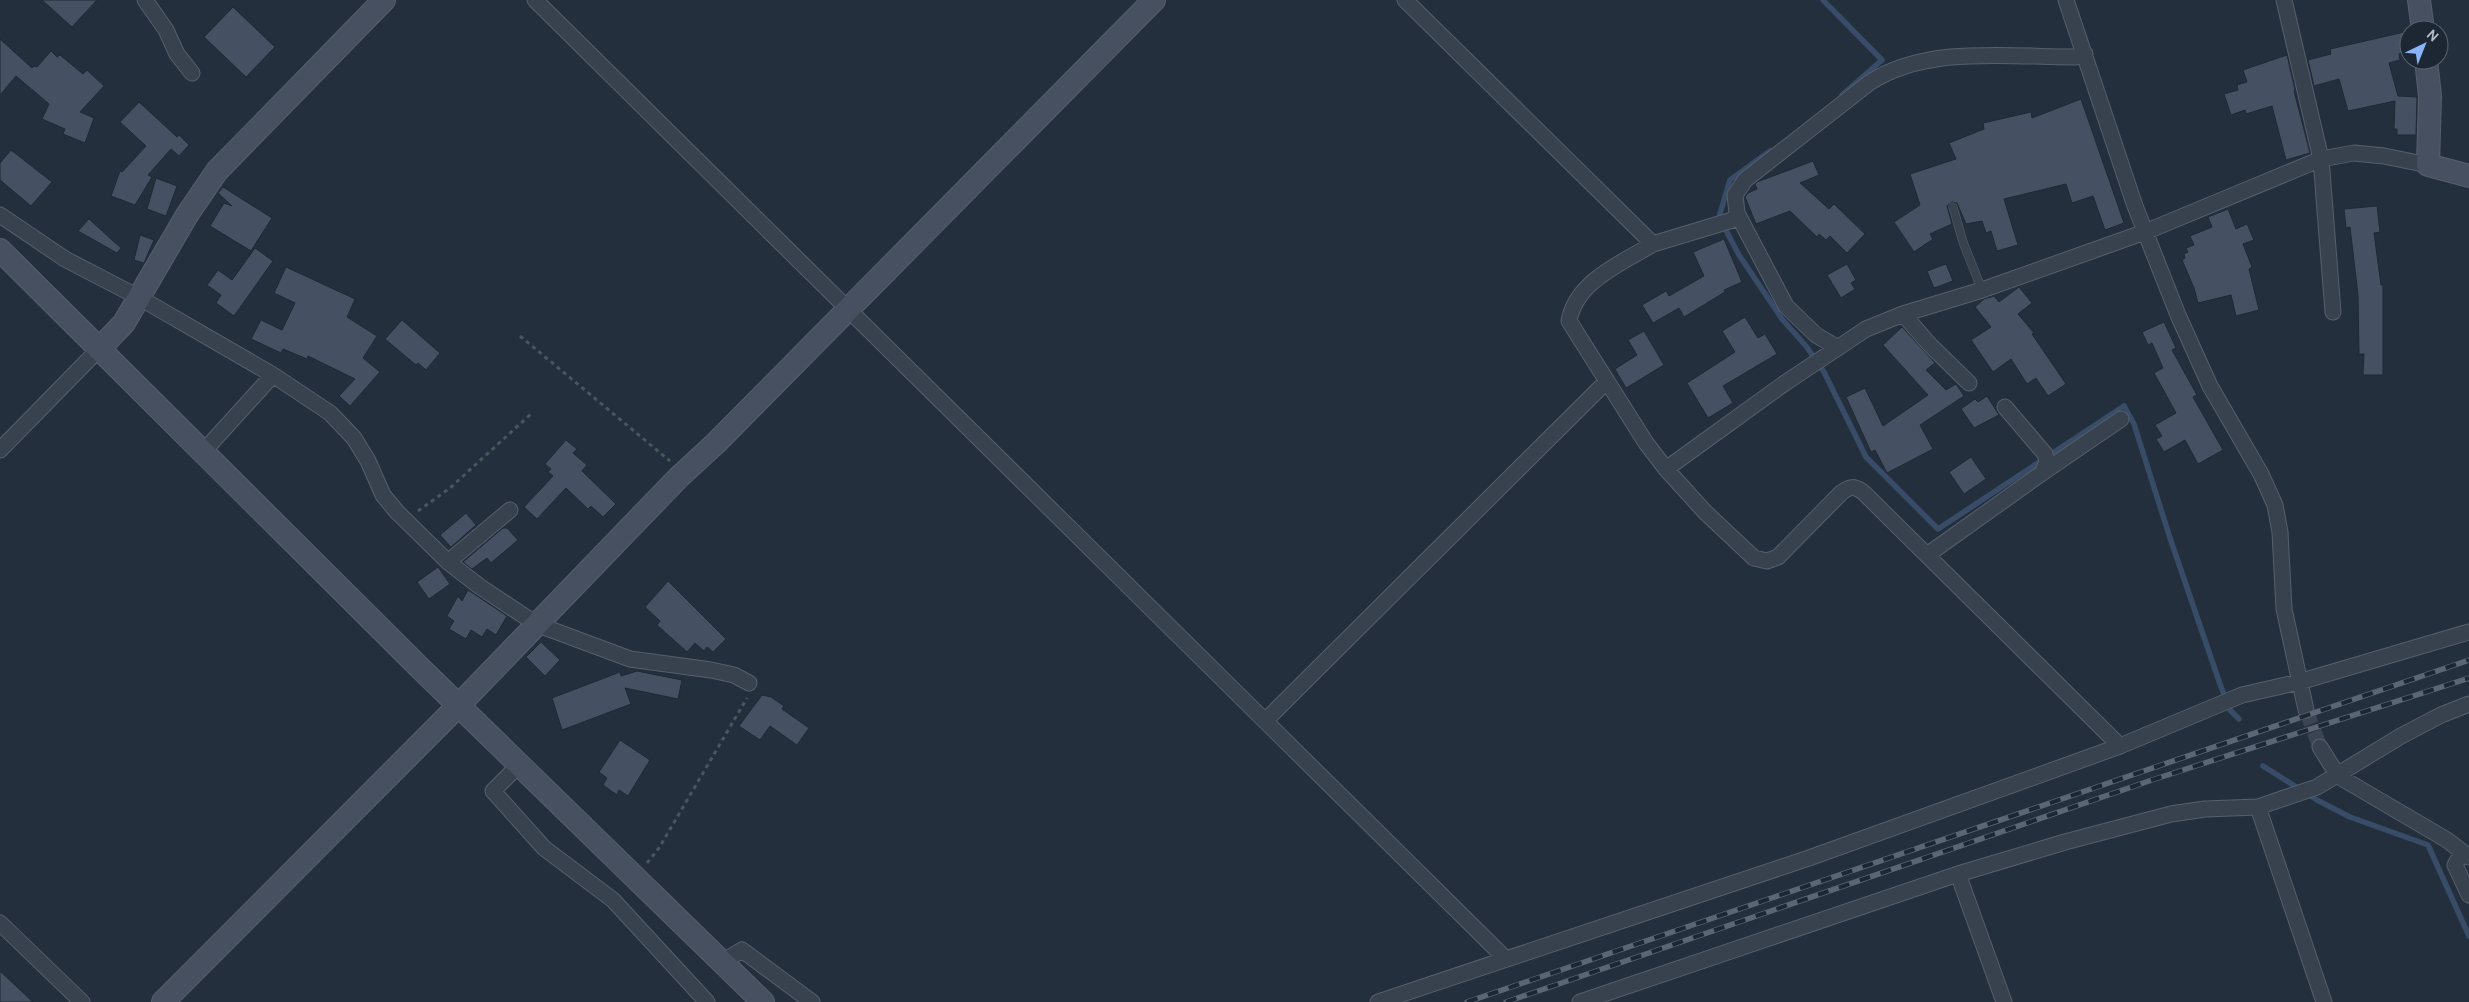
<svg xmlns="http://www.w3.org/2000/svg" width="2469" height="1002" font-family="Cabin,sans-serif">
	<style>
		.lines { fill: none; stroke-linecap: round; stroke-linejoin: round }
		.stream { stroke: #394c67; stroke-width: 5.5 }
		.building { fill: #455162; stroke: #1f2835 }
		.street-tunnel { stroke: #3a4453; stroke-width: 15; stroke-dasharray: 15 8; stroke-linecap: butt }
		.lane-casing { stroke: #565f6c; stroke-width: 9 }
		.street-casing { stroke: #565f6c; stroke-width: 17 }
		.secondary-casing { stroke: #565f6c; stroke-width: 24 }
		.path { stroke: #44595c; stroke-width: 3; stroke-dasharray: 4 4; stroke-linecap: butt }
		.lane { stroke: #38414e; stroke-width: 8 }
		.street { stroke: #38414e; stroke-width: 15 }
		.secondary { stroke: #465061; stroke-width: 22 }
		.rail-casing { stroke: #5a6575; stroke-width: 5.5 }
		.rail { stroke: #1d2633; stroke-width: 4; stroke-dasharray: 11; stroke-linecap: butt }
	</style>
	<rect width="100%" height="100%" fill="#242f3e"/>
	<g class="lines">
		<!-- stream -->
		<path class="stream" d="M1823 0 1882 60 1842 95
			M1770 151 1730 180 1719 217 1739 255 1782 319 1806 346 1824 372 1866 457 1938 529 2124 406 2134 424 2170 538 2220 684 2230 710 2239 719
			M2263 766 2317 800 2350 817 2428 845 2469 936"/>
	</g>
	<!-- building -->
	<path class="building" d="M42 0H97L72 27Z
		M233 7 275 47 246 77 204 37Z
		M2409 31V51L2399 54 2400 60 2389 63 2398 96 2417 97 2416 135H2397V129H2394L2395 101 2348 111 2339 79 2314 86 2308 60 2331 54 2330 49Z
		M0 39 32 68 34 66 37 67 51 51 57 57 60 55 83 74 87 70 104 86 80 112 94 118 85 143 63 134 65 129 42 119 49 104 16 76 0 95Z
		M2287 55 2295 90 2294 91 2310 153 2286 160 2272 106 2246 114 2245 110 2231 115 2224 94 2238 90 2237 85 2247 82 2243 70Z
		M2081 99 2124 223 2105 230 2093 196 2072 203 2066 184 2004 199 2018 245 1997 251 1991 231 1986 233 1982 221 1966 224 1957 203 1952 202 1947 206 1952 224 1930 234 1933 239 1914 252 1894 222 1920 205 1910 174 1956 159 1949 143 1984 129 1983 123 2031 112 2032 118Z
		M139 102 177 137 179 135 189 145 179 156 171 149 148 175 152 177 135 205 111 196 120 171 122 172 146 146 120 122Z
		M11 150 52 182 31 206 0 180V163Z
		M1813 161 1819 175 1800 183 1829 209 1834 204 1865 234 1847 253 1830 236 1826 240 1819 234 1817 237 1790 211 1756 224 1745 197 1748 193 1757 189 1755 184 1757 182Z
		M156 178 177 186 166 216 147 209Z
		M223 187 272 218 251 251 210 226 224 203 232 206 218 193Z
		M2377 206 2380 232 2374 233 2381 285H2383V375H2363L2364 354H2359L2358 295 2350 227 2346 228 2344 209Z
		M2228 209 2236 229 2247 224 2254 240 2243 244 2252 267 2249 269 2259 310 2236 316 2231 295 2198 303 2194 288 2182 260 2185 258 2184 254 2188 252 2186 248 2194 245 2190 236 2212 227 2208 217Z
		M89 219 121 248 117 253 78 231Z
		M140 235 154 240 144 263 134 260Z
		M1724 239 1742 282 1724 290 1725 292 1684 317 1679 308 1653 323 1642 305 1666 291 1669 296 1704 276 1693 252Z
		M255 248 273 261 234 316 216 303 221 295 207 285 218 270 232 280Z
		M1847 264 1856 280 1851 283 1855 289 1841 298 1827 275Z
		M1946 264 1953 281 1934 288 1927 271Z
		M286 267 355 299 347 317 377 336 363 358 380 372 350 406 339 396 355 379 308 356 307 359 283 349 281 353 251 339 261 320 282 330 295 303 274 293Z
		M2019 287 2032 303 2018 314 2034 333 2032 334 2066 384 2048 396 2036 378 2027 384 2011 359 1993 372 1971 340 1991 327 1975 307 1984 299 1994 296 1999 302Z
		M1745 317 1758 338 1765 334 1777 354 1723 386 1733 403 1708 418 1687 383 1735 352 1722 331Z
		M402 320 440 353 426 370 418 363 416 365 385 339Z
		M2164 322 2176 348 2172 350 2197 395 2193 397 2223 450 2198 464 2185 440 2164 452 2156 439 2162 436 2155 425 2176 413 2154 373 2163 368 2152 343 2148 345 2142 332Z
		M1902 327 1935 363 1926 370 1946 390 1956 384 1964 396 1920 425 1933 449 1887 473 1875 450 1871 452 1846 397 1865 388 1883 426 1928 395 1883 345Z
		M1644 331 1664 365 1626 388 1615 369 1637 355 1628 340Z
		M1987 396 1999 415 1974 428 1961 409 1975 399 1978 402Z
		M566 440 577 449 573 453 587 465 582 471 616 504 603 517 591 506 588 509 566 488 537 519 524 507 553 476 548 472 551 469 545 464Z
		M1971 457 1986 479 1964 494 1949 472Z
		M466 513 476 525 451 547 440 535Z
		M503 528H507L518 540 491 563 487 558 472 569 463 562Z
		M438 567 450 584 429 599 417 582Z
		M668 581 726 639 713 652 707 647 704 651 695 643 687 652 657 625 660 621 645 607Z
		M468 590 507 616 496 635 487 629 482 637 471 630 466 639 449 629 454 621 447 616 458 596 462 601Z
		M541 642 560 660 545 676 526 657Z
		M637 671 682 680 678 699 625 688 631 704 562 730 552 698 620 672 621 676Z
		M762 695 771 697 784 706 782 709 809 728 797 745 770 726 760 740 739 726Z
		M620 740 650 760 628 796 619 790 617 795 603 785 607 778 599 772Z
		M0 971 33 1002H0Z"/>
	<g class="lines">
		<!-- street-tunnel -->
		<path class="street-tunnel" d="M2306 710 2320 747"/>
		<!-- lane casing -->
		<g class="lane-casing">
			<path id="lane" d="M1953 207 1963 242 1982 290"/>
		</g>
		<!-- street casing -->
		<g class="street-casing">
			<path id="street" d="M145 0 166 30 177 54 192 73
				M535 0 1505 958
				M1405 0 1653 244C1622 263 1576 281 1569 321L1646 443 1666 469 1705 512 1754 558 1767 561 1778 557 1841 493C1850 486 1854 486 1863 492L2120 746
				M2066 0 2135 206 2178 315 2210 386 2261 474 2275 505 2280 532 2284 609 2306 710
				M2284 0 2321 159 2333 312
				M0 215 65 259 140 298 273 375 330 413 354 438 368 461 383 495 397 512 448 562 479 586 536 624 630 659 711 670 734 675 749 683
				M1653 244 1739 218
				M1903 314 1930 345 1969 383
				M1838 348 1816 335 1786 306 1737 213 1735 195 1745 180 1869 83C1927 45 2008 57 2076 57L2085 54
				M0 450 99 349
				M203 452 273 375
				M1666 469 1785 383 1866 329 1903 314 1982 290 2145 232 2321 159 2354 153 2384 156 2428 165
				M2042 473 2121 419
				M1927 555 2042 473 2047 462 2045 454 2005 407
				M448 562 510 510
				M1266 720 1607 381
				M2320 747 2338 776 2447 840 2469 857
				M520 764 493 791 544 848 613 900 707 1002
				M2258 807 2324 1002
				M2462 852 2455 865 2469 895
				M1958 874 2004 1002
				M0 923 82 1002
				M722 962 742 950 812 1002
				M1378 1002 1809 858 2120 746 2242 695 2299 682 2469 632
				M1580 1002 1958 874 2065 842 2171 814 2205 809 2258 807 2317 787 2401 736 2441 715 2469 704"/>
		</g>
		<!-- secondary casing -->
		<g class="secondary-casing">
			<path id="secondary" d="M2419 0 2423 30
				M2426 60 2430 96 2428 165 2469 176
				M0 250 419 667 763 1002
				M99 349 124 323 187 215 217 171 384 0
				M163 1002 459 705 679 477 716 443 1154 0"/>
		</g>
		<!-- path -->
		<path class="path" d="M520 336 670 461
			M418 511 450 488 533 412
			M647 863 659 848 747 698"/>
		<!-- lane -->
		<use href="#lane" class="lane"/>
		<!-- street -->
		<use href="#street" class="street"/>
		<!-- secondary -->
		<use href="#secondary" class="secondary"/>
		<!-- rail casing -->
		<g class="rail-casing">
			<path id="rail" d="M1467 1002 2469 660
				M1506 1002 2152 780 2469 678"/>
		</g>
		<!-- rail -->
		<use href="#rail" class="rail"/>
	</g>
	<!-- north arrow -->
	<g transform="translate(2424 45) rotate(43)"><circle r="24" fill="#1d2633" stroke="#59626f"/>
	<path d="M0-4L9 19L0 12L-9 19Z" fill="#8ab4f8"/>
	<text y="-8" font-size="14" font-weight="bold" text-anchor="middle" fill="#b4bcc9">N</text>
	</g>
</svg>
